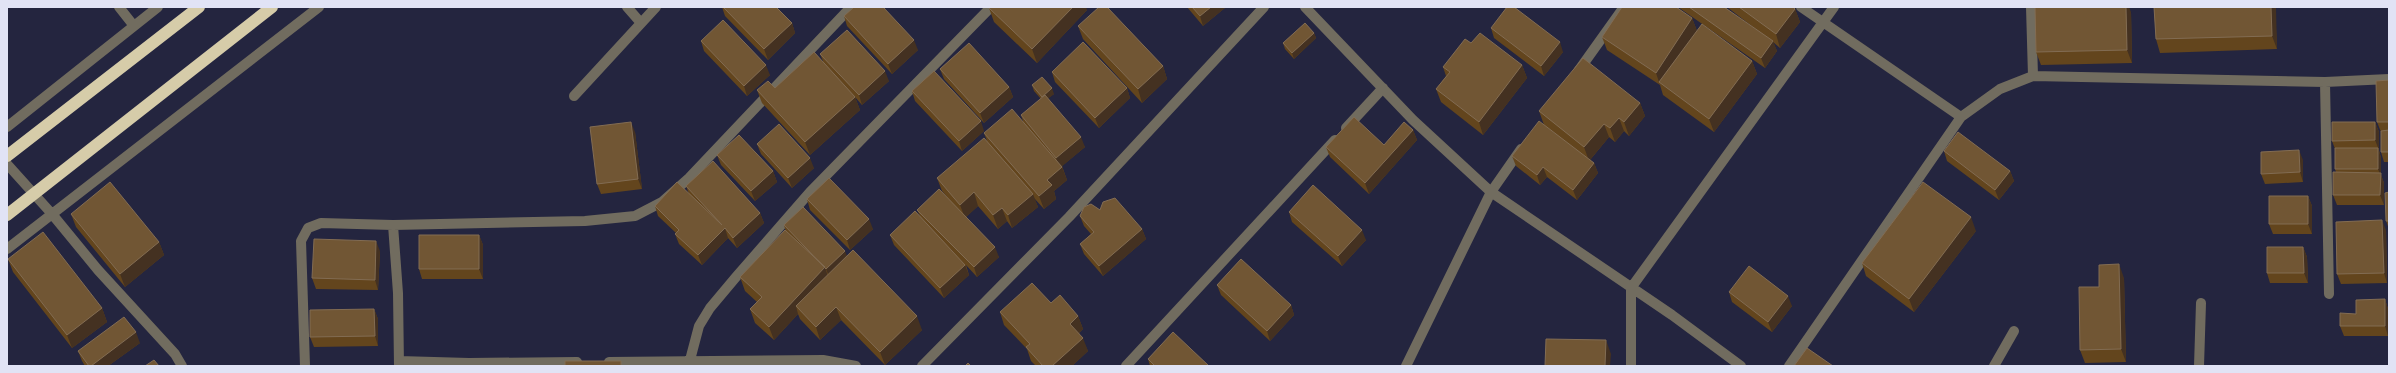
<svg xmlns="http://www.w3.org/2000/svg" width="2396" height="373" font-family="Lora,serif">
	<style>
		.lines { fill: none; stroke-linecap: round; stroke-linejoin: round }
		.minor { stroke: #716c5f; stroke-width: 10 }
		.highway { stroke: #d6cca9; stroke-width: 12 }
		.wall { fill: #63451d }
		.shaded-wall { fill: #443121 }
		.building { fill: #715634; stroke: #826c53 }
	</style>
	<rect width="100%" height="100%" fill="#24253f"/>
	<g class="lines">
		<!-- minor -->
		<path class="minor" d="M119 7 134 26
			M627 7 641 23
			M1305 7 1413 120 1491 192 1672 315 1741 366
			M2031 7 2033 76
			M1579 70 1624 7
			M2325 82 2329 294
			M574 96 656 7
			M1961 117 2000 89 2033 76 2325 82 2389 79
			M7 127 158 7
			M1346 128 1383 88
			M7 164 52 214 98 270 175 354 182 366
			M393 225 398 293 399 366
			M7 249 319 7
			M690 360 699 326 710 308 736 277 810 192 991 7
			M399 361 469 363 577 362
			M609 362 823 360 856 366
			M305 366 301 241 308 228 321 223 393 225 585 221 635 216 662 202 689 178 851 7
			M922 366 1069 217 1264 7
			M1126 366 1335 140
			M1406 366 1491 192 1521 149
			M1631 366V288L1834 7
			M1789 366 1961 117 1801 7
			M1994 366 2014 331
			M2199 366 2201 303"/>
		<!-- highway -->
		<path class="highway" d="M7 156 199 7
			M7 215 272 7"/>
	</g>
	<!-- wall -->
	<path class="wall" d="M722 7H776L792 23 795 33 768 60 725 16Z
		M1187 7H1226L1203 26Z
		M1678 7H1724L1762 34 1727 7H1793L1795 9 1800 22 1780 48 1773 42 1777 51 1765 68Z
		M2154 7H2275L2277 49 2160 53 2156 39Z
		M989 8 1087 10 1037 63 994 22Z
		M2131 12 2132 63 2041 65 2036 52Z
		M844 16 918 50 892 74 847 26Z
		M1692 18 1697 31 1752 61 1757 74 1714 132 1663 95 1660 85 1607 50 1602 37Z
		M1078 26 1163 66 1167 79 1142 103 1083 39Z
		M1491 28 1563 52 1544 76 1494 38Z
		M1314 33 1316 38 1294 59 1285 49 1283 43Z
		M701 41 770 75 747 96 704 51Z
		M1471 43 1522 65 1527 78 1483 135 1441 102 1436 89 1446 76 1443 67Z
		M820 54 889 81 862 105 855 97 860 110 810 155 762 103 757 90 775 88 823 61Z
		M940 69 1009 87 1013 97 984 123 944 79Z
		M1052 72 1127 88 1130 98 1099 128 1055 82Z
		M2389 80V162H2384L2381 152V132L2377 122Z
		M1032 85 1054 94 1048 98 1085 147 1062 166 1067 180 1054 191 1056 199 1044 209 1034 198 1038 207 1012 228 1007 221 998 229 978 206 966 217 999 257 977 277 966 265 969 275 944 298 894 245 890 235 920 216 917 210 947 197 942 191 937 178 987 141 984 133 1023 121 1021 115 1041 99 1034 91Z
		M912 91 984 131 962 151 915 101Z
		M1640 103 1645 116 1629 136 1624 131 1615 142 1609 137 1590 160 1594 163 1598 173 1577 200 1547 177 1540 185 1516 166 1512 156 1557 135 1544 125 1539 111Z
		M2375 122 2379 132V150L2381 158V175L2384 183V205H2337L2333 195 2336 172 2335 169V149L2332 141Z
		M1413 130 1417 140 1369 194 1330 157 1326 147 1384 145Z
		M635 132 642 189 601 194 597 184Z
		M757 144 814 168 792 188 761 154Z
		M1944 151 2010 171 2014 181 1999 200 1947 161Z
		M717 155 773 171 777 182 755 201 721 165Z
		M2303 160V182L2265 184 2261 174Z
		M686 186 760 213 764 223 737 248 728 238 702 265 679 244 675 234 676 233 658 216 655 206 689 194Z
		M2389 192V229L2386 221Z
		M2308 196 2312 206V234H2273L2269 224Z
		M807 199 873 229 850 250 810 210Z
		M1100 210 1142 229 1146 239 1103 276 1084 254 1080 244 1091 234 1084 226 1080 216Z
		M1289 212 1366 240 1342 266 1292 222Z
		M71 214 159 242 164 255 125 287 76 227Z
		M784 225 847 256 922 330 885 365 841 320 820 340 800 319 798 314 774 340 755 323 750 309 757 302 745 291 740 277 786 232Z
		M2386 230 2387 283 2341 284 2337 274Z
		M1976 231 1914 312 1866 276 1862 263Z
		M479 235 483 245V279H422L419 269Z
		M2303 247 2307 257 2308 283H2270L2267 273Z
		M380 251 378 290 316 289 312 278Z
		M8 259 102 308 107 322 72 348 13 272Z
		M2124 278 2126 362 2085 363 2080 350 2099 287Z
		M1217 285 1291 305 1294 315 1270 341 1221 295Z
		M1729 292 1792 306 1772 332 1732 302Z
		M2385 299 2388 309V336H2344L2340 326 2356 314Z
		M1051 303 1078 316 1083 329 1079 333 1088 351 1072 366H1036L1031 361 1027 349 1004 325 1000 312Z
		M374 309 378 319V346L314 347 310 337Z
		M140 343 108 366H85L82 361 78 351Z
		M1148 359 1209 366H1150Z"/>
	<!-- shaded-wall -->
	<path class="shaded-wall" d="M1073 7H1086L1087 10 1037 63 1032 49Z
		M1211 7H1226L1203 26 1200 16Z
		M2126 7H2129L2131 12 2132 63 2127 50Z
		M2271 7H2275L2276 8 2277 49 2272 36Z
		M1795 9 1800 22 1780 48 1776 34Z
		M1692 18 1697 31 1659 82 1656 73Z
		M792 23 795 33 768 60 764 49Z
		M1314 33 1316 38 1294 59 1292 53Z
		M914 40 918 50 892 74 888 64Z
		M1773 41 1777 51 1765 68 1761 58Z
		M1560 42 1563 52 1544 76 1541 66Z
		M1752 61 1757 74 1714 132 1709 119Z
		M766 65 770 75 747 96 744 86Z
		M1522 65 1527 78 1483 135 1479 122Z
		M1163 66 1167 79 1142 103 1138 89Z
		M885 71 889 81 862 105 859 95Z
		M1009 87 1013 97 984 123 980 113Z
		M1052 88 1054 94 1044 102 1042 97Z
		M1127 88 1130 98 1099 128 1095 118Z
		M855 97 860 110 810 155 805 142Z
		M1640 103 1645 116 1629 136 1624 122Z
		M1619 118 1624 131 1615 142 1610 128Z
		M981 121 984 131 962 151 959 141Z
		M631 122 635 132 642 189 638 179Z
		M2375 122 2379 132V150L2375 140Z
		M1604 124 1609 137 1589 161 1584 147Z
		M1413 130 1417 140 1369 194 1365 183Z
		M1081 137 1085 147 1060 168 1056 158Z
		M2378 148 2381 158V175L2384 183V205L2380 195 2381 177 2378 169Z
		M2299 150 2303 160V182L2300 172Z
		M810 158 814 168 792 188 788 178Z
		M1594 163 1598 173 1577 200 1573 190Z
		M1062 167 1067 180 1054 191 1056 199 1044 209 1039 196 1047 180Z
		M1543 167 1547 177 1540 185 1537 175Z
		M773 171 777 182 755 201 751 191Z
		M2010 171 2014 181 1999 200 1995 190Z
		M974 192 978 206 965 218 960 205Z
		M1033 194 1038 207 1012 228 1008 215Z
		M2308 196 2312 206V234L2308 224Z
		M1002 208 1007 221 998 229 993 215Z
		M760 213 764 223 737 248 733 238Z
		M1971 217 1976 231 1914 312 1909 299Z
		M869 219 873 229 850 250 847 240Z
		M2382 220 2386 230 2387 283 2384 273Z
		M725 228 728 238 702 265 698 255Z
		M1142 229 1146 239 1103 276 1099 266Z
		M1362 230 1366 240 1342 266 1338 256Z
		M479 235 483 245V279L479 269Z
		M376 241 380 251 378 290 375 280Z
		M159 242 164 255 125 287 120 274Z
		M995 247 999 257 977 277 974 267Z
		M2303 247 2307 257 2308 283 2304 273Z
		M845 251 849 261 830 279 826 269Z
		M2119 264 2124 278 2126 362 2121 349Z
		M965 265 969 275 944 298 940 288Z
		M825 267 829 280 796 306 798 314 774 340 769 327Z
		M1788 296 1792 306 1772 332 1768 322Z
		M2385 299 2388 309V336L2385 326Z
		M1291 305 1294 315 1270 341 1267 331Z
		M836 307 841 320 820 340 816 327Z
		M102 308 107 322 72 348 67 335Z
		M374 309 378 319V346L375 336Z
		M917 316 922 330 885 365 880 352Z
		M1078 316 1083 329 1074 337 1070 324Z
		M136 332 140 343 108 366H91Z
		M1083 338 1088 351 1072 366H1052Z
		M1606 340 1611 354 1610 366H1605Z"/>
	<!-- building -->
	<path class="building" d="M723 7H776L792 23 764 49Z
		M854 7H883L914 40 888 64 844 16Z
		M991 7H1073L1032 49 989 8Z
		M1099 7H1107L1163 66 1138 89 1078 26Z
		M1192 7H1211L1200 16Z
		M1507 7H1514L1560 42 1541 66 1491 28Z
		M1622 7H1676L1692 18 1656 73 1602 37Z
		M1689 7H1724L1773 41 1761 58Z
		M1739 7H1793L1795 9 1776 34Z
		M2035 7H2126L2127 50 2036 52Z
		M2154 7H2271L2272 36 2156 39Z
		M723 20 766 65 744 86 701 41Z
		M1305 23 1314 33 1292 53 1283 43Z
		M1702 24 1752 61 1709 119 1659 82Z
		M847 30 885 71 859 95 820 54Z
		M1480 33 1522 65 1479 122 1436 89 1450 72 1443 67 1465 39 1471 43Z
		M1083 42 1127 88 1095 118 1052 72Z
		M969 43 1009 87 980 113 940 69Z
		M814 52 855 97 805 142 757 90 768 81 775 88Z
		M1583 58 1640 103 1624 122 1619 118 1610 128 1604 124 1584 147 1539 111Z
		M934 71 981 121 959 141 912 91Z
		M1042 77 1052 88 1042 97 1032 85Z
		M2389 80V122H2377L2376 81Z
		M1045 95 1081 137 1056 158 1021 115Z
		M1012 109 1062 167 1047 180 1052 185 1039 196 984 133Z
		M1354 117 1384 145 1404 122 1413 130 1365 183 1326 147Z
		M1539 121 1594 163 1573 190 1543 167 1537 175 1512 156Z
		M631 122 638 179 597 184 590 127Z
		M2332 122H2375V140L2332 141Z
		M779 124 810 158 788 178 757 144Z
		M2389 130V152H2381V131Z
		M1958 132 2010 171 1995 190 1944 151Z
		M739 135 773 171 751 191 717 155Z
		M984 138 1033 194 1008 215 1002 208 993 215 974 192 960 205 937 178Z
		M2335 148H2378V169H2335Z
		M2299 150 2300 172 2261 174V152Z
		M713 161 760 213 733 238 725 228 698 255 675 234 679 230 655 206 677 182 722 225 686 186Z
		M2333 172 2381 173 2380 195H2333Z
		M829 178 869 219 847 240 807 199Z
		M110 182 159 242 120 274 71 214Z
		M1923 182 1971 217 1909 299 1862 263Z
		M1313 185 1362 230 1338 256 1289 212Z
		M939 189 995 247 974 267 917 210Z
		M2389 192V221H2386L2385 193Z
		M2269 196H2308V224H2269Z
		M1115 198 1142 229 1099 266 1080 244 1094 232 1080 216 1084 207 1091 204 1100 210 1103 202Z
		M803 207 845 251 826 269 784 225Z
		M915 211 965 265 940 288 890 235Z
		M2382 220 2384 273 2337 274 2336 222Z
		M785 230 825 267 769 327 750 309 762 297 740 277Z
		M43 232 102 308 67 335 8 259Z
		M419 235H479V269H419Z
		M314 239 376 241 375 280 312 278Z
		M2267 247H2303L2304 273H2267Z
		M853 250 917 316 880 352 836 307 816 327 796 306Z
		M1241 259 1291 305 1267 331 1217 285Z
		M2119 264 2121 349 2080 350 2079 287H2099V265Z
		M1749 266 1788 296 1768 322 1729 292Z
		M1032 283 1051 303 1060 295 1078 316 1070 324 1083 338 1052 366H1043L1026 347 1030 344 1000 312Z
		M2385 299V326H2340V313L2356 314V300Z
		M374 309 375 336 310 337V310Z
		M124 317 136 332 91 366H89L78 351Z
		M1173 332 1209 366H1155L1148 359Z
		M1546 339 1606 340 1605 366H1545Z
		M1807 348 1833 366H1794Z
		M154 360 159 366H145Z
		M565 361H621V366H565Z
		M968 363 971 366H965Z"/>
	<!-- border -->
	<rect width="2396" height="373" fill="none" stroke="#e1e3f5" stroke-width="16"/>
</svg>
